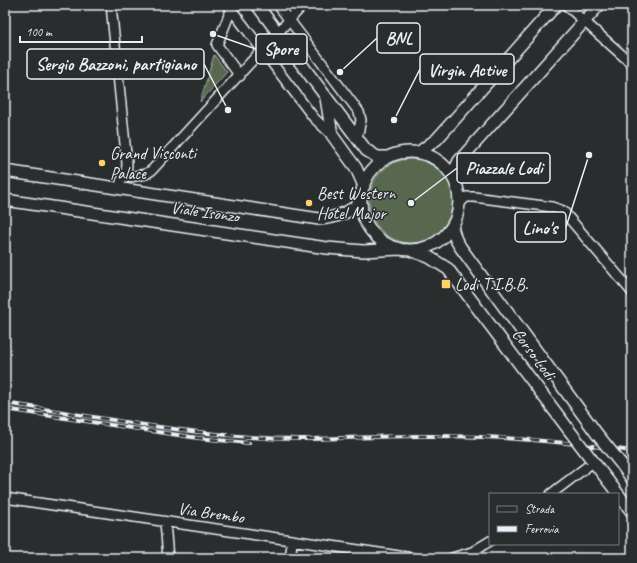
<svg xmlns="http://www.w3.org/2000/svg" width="637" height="563" font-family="Caveat,sans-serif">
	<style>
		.green { fill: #596850; stroke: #a0aca4 }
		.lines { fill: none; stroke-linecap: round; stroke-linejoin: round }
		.minor-casing { stroke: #e8f1f8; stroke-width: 12 }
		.major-casing { stroke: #e8f1f8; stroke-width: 14 }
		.minor { stroke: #2a2d2e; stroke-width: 9 }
		.major { stroke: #2a2d2e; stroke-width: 11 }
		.rail-casing { stroke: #e8f1f8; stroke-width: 4 }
		.rail { stroke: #2a2d2e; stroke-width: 2.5; stroke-dasharray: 8; stroke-linecap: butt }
		.major-bridge-casing { stroke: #e8f1f8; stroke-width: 14; stroke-linecap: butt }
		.major-bridge { stroke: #2a2d2e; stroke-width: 11 }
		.poi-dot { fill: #ffd166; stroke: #2a2d2e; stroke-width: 1.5 }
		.labels { text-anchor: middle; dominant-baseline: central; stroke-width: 3; stroke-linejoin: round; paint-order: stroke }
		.poi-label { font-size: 17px; fill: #e8f1f8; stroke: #2a2d2e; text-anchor: start }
		.street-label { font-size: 17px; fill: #e8f1f8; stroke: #2a2d2e }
		.leader { fill: none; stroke: #e8f1f8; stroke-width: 1.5 }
		.callout-dot { fill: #e8f1f8; stroke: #2a2d2e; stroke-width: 1.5 }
		.callout { fill: #2a2d2e; stroke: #e8f1f8; stroke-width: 1.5 }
		.callout-label { font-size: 18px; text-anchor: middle; font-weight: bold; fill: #e8f1f8 }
	</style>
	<rect width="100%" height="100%" fill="#2a2d2e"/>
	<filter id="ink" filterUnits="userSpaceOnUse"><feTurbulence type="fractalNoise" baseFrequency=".025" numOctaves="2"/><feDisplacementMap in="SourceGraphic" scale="8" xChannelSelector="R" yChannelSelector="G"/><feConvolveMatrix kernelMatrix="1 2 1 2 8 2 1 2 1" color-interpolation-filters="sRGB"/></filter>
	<g filter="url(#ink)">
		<!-- green -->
		<path class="green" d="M214 55 227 72 200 102Z
			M369 201a42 42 0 1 1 84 0a42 42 0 1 1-84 0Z"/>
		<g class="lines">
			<!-- minor casing -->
			<g class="minor-casing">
				<path id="minor" d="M111 5 127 164 126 174 121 181
					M228 5 314 118 334 137
					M278 5 359 112 361 120 357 138
					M566 5 632 64
					M233 11 229 15 217 45 240 76
					M124 178 146 174 152 170 303 5
					M460 203 466 197H474L552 207 563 211 632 292
					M551 494 593 462
					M5 498 413 558
					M165 522 168 558
					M292 540 291 553 294 558
					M452 558 472 552 490 541"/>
			</g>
			<!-- major casing -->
			<g class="major-casing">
				<path id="major" d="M257 5 366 150 377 157H388
					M326 98 332 135 356 168 364 186
					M361 201a49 49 0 1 1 98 0a49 49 0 1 1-98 0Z
					M418 153 437 139 556 5
					M5 171 319 219C335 218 350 213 361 201
					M452 175 459 161 599 5
					M5 200 327 248 363 251 400 249
					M452 227 456 240 461 248 597 434
					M412 251 429 257 448 269 569 430
					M592 460 632 512
					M622 465 632 479"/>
			</g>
			<!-- minor -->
			<use href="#minor" class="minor"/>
			<!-- major -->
			<use href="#major" class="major"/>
			<!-- rail casing -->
			<g class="rail-casing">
				<path id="rail" d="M5 403C86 415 168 431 250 437 306 442 364 436 421 436 492 435 561 441 632 451
					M5 409 198 438 249 443"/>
			</g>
			<!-- rail -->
			<use href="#rail" class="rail"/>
			<!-- major-bridge casing -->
			<g class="major-bridge-casing">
				<path id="major-bridge" d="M569 430 592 460
					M597 434 622 465"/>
			</g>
			<!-- major-bridge -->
			<use href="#major-bridge" class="major-bridge"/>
		</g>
	</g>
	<!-- markers -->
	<g class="poi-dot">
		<circle cx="102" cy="163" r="4"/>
		<circle cx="309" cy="203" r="4"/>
		<rect x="441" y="279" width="10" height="10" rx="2"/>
	</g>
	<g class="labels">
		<!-- poi labels -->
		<g class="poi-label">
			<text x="110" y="153">Grand Visconti<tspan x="110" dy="20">Palace</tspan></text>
			<text x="317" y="193">Best Western<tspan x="317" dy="20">Hotel Major</tspan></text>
			<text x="455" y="284">Lodi T.I.B.B.</text>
		</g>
		<!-- street labels -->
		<g class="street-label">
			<text transform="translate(205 212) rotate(8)">Viale Isonzo</text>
			<text transform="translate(534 354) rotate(53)">Corso Lodi</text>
			<text transform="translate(211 513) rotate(8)">Via Brembo</text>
		</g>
	</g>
	<!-- callouts -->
	<path class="leader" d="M340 72L377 38M213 34L256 49M228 110L204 64M394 120L420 69M411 203L457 168M589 155L566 227"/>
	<g class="callout-dot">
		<circle cx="340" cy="72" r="4"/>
		<circle cx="213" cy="34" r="4"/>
		<circle cx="228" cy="110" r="4"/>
		<circle cx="394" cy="120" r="4"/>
		<circle cx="411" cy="203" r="4"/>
		<circle cx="589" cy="155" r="4"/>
	</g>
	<g class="callout">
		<rect x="377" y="23" width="43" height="30" rx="4"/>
		<rect x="256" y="34" width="51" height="30" rx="4"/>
		<rect x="27" y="49" width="177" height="30" rx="4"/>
		<rect x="420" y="54" width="94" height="30" rx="4"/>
		<rect x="457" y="153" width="93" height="30" rx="4"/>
		<rect x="515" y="212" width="51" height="30" rx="4"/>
	</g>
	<g class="callout-label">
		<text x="399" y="44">BNL</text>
		<text x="281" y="55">Spore</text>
		<text x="116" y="70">Sergio Bazzoni, partigiano</text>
		<text x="467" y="76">Virgin Active</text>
		<text x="504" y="174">Piazzale Lodi</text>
		<text x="540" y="234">Lino's</text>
	</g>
	<!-- margin -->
	<rect width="637" height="563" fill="none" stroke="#2a2d2e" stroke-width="20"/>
	<rect x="10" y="10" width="617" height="543" fill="none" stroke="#e8f1f8" stroke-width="1.5" filter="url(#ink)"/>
	<!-- legend -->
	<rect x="489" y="493" width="130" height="52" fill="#2a2d2e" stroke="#767b7f"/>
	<rect x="497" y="506" width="20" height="6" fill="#2a2d2e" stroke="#767b7f"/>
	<text x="525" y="513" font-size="12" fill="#e8f1f8">Strada</text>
	<rect x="497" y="526" width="20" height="6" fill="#e8f1f8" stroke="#767b7f"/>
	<text x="525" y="533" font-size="12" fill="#e8f1f8">Ferrovia</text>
	<!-- scale -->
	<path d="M20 36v6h122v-6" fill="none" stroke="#e8f1f8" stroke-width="2"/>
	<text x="26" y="36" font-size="12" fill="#e8f1f8" stroke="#2a2d2e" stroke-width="3" paint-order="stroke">100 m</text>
</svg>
